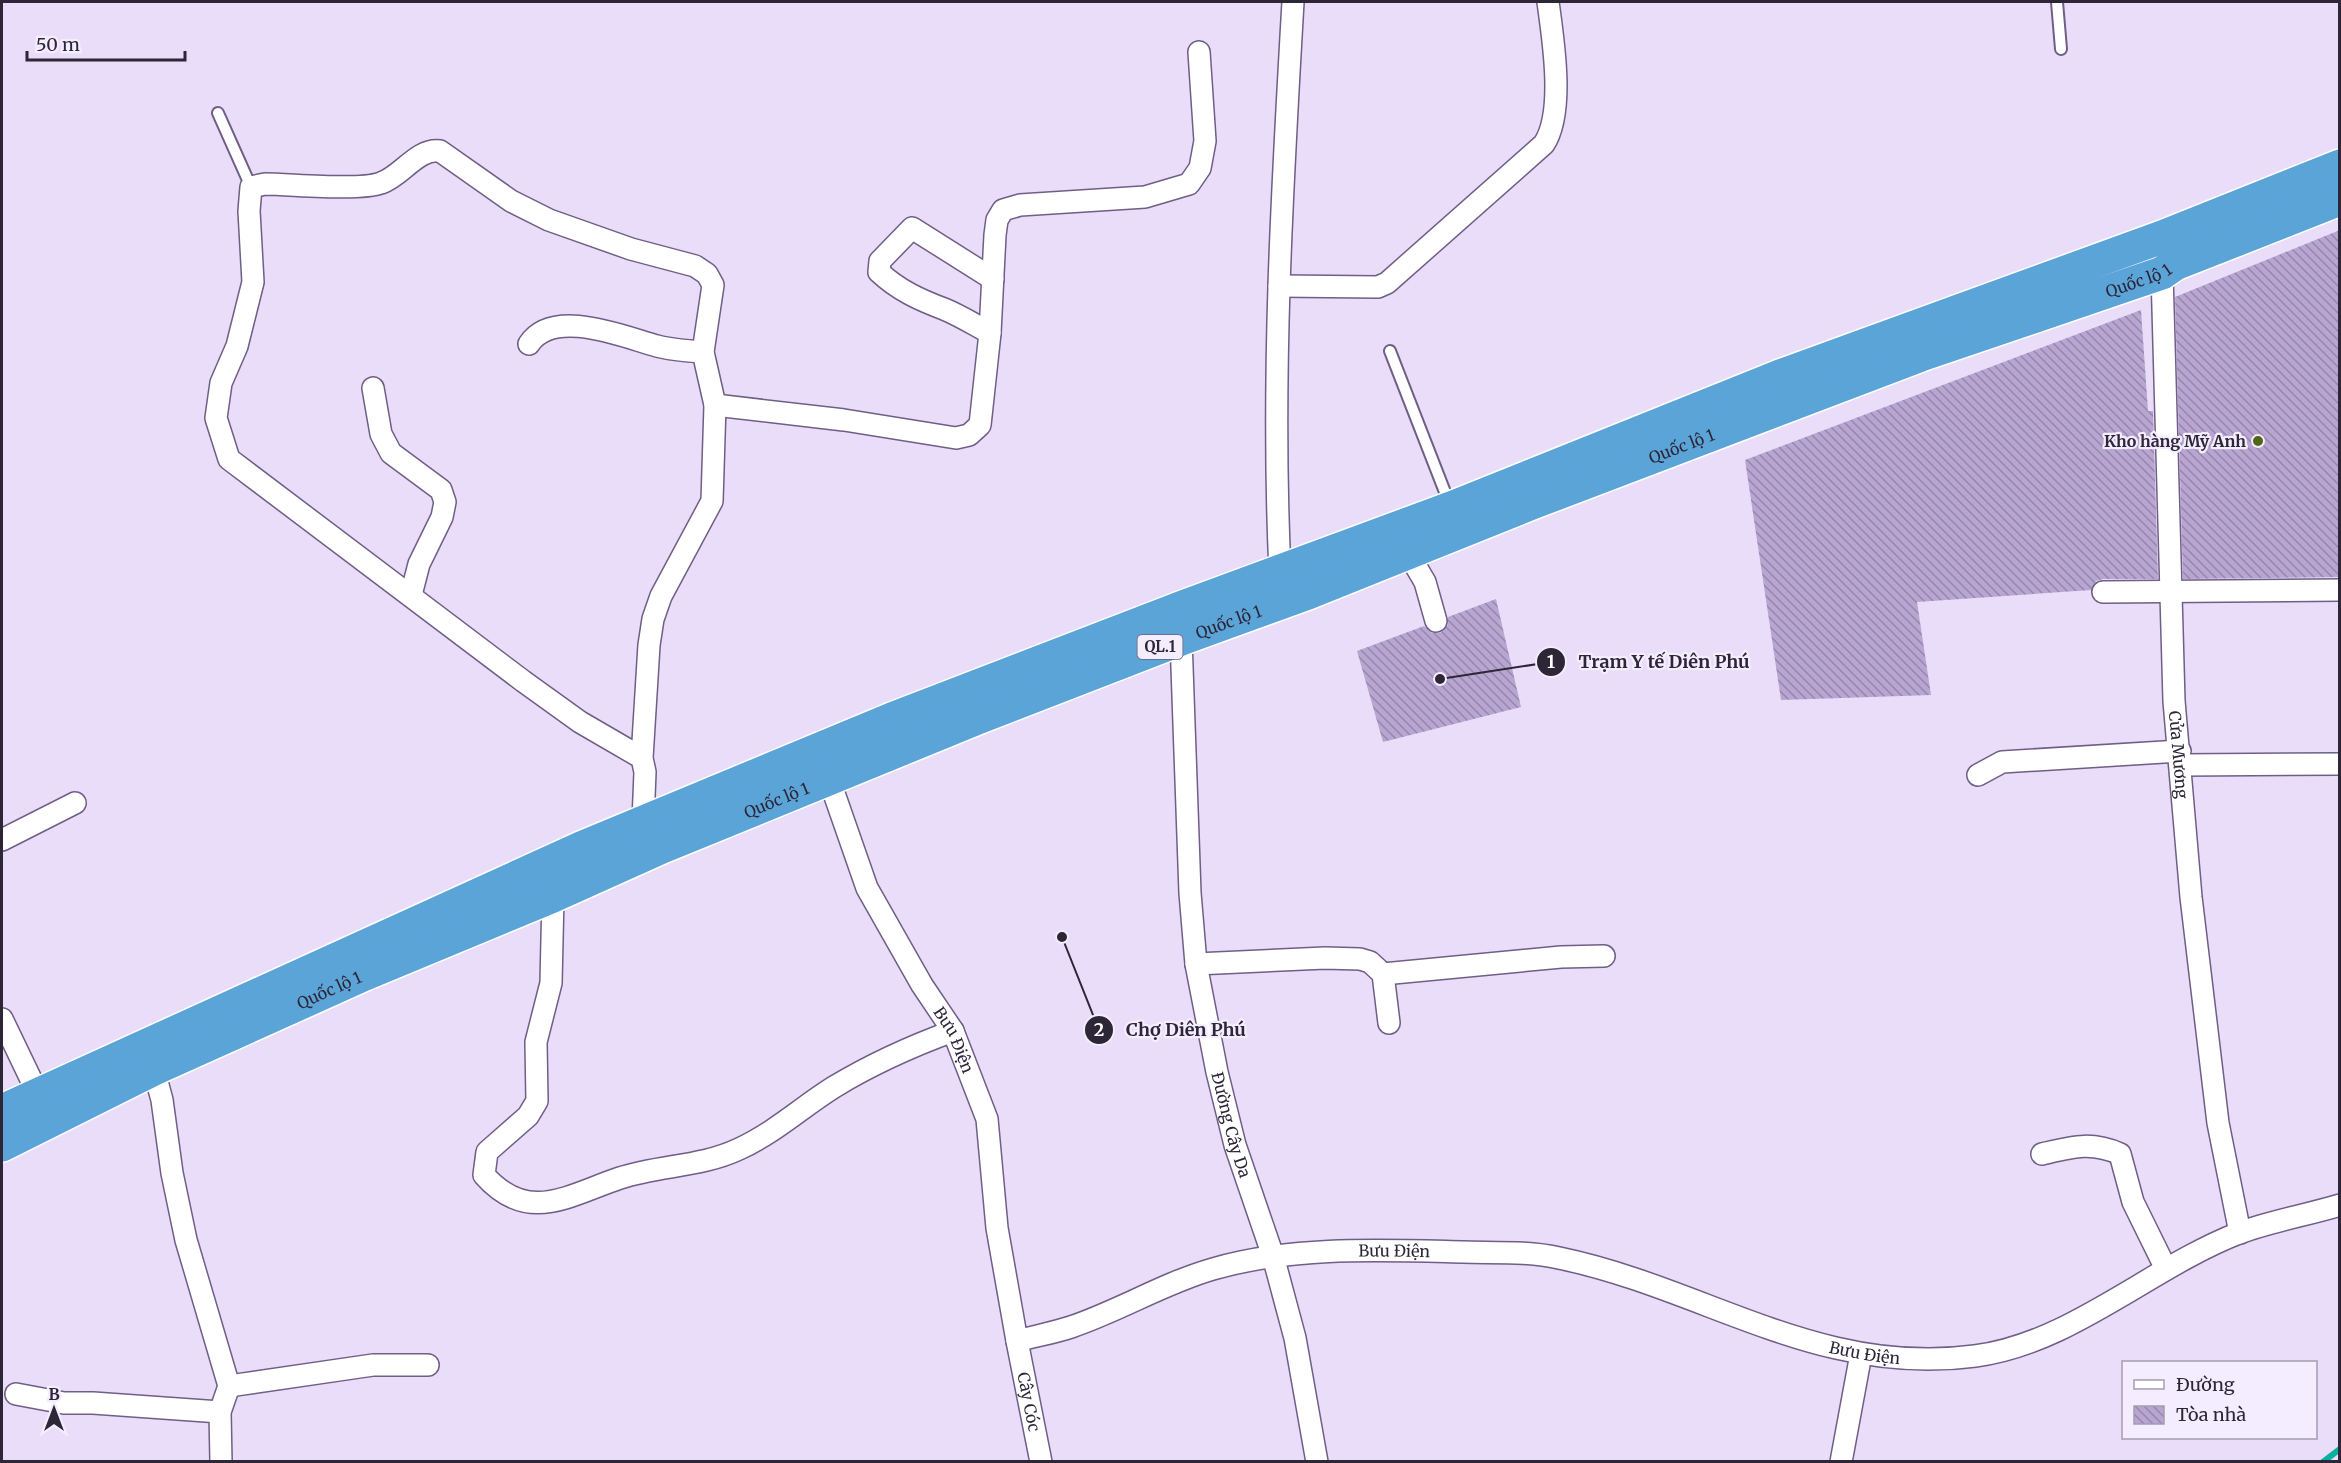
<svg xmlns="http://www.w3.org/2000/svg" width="2341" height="1463" font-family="Merriweather,serif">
<defs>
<pattern id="building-back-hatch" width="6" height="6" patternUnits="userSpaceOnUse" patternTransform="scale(1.5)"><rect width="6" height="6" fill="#b8a5d1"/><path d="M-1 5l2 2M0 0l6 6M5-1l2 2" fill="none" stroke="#9686aa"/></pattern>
</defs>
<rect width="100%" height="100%" fill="#e9ddf9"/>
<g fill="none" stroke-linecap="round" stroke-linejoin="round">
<polyline stroke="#08b0a1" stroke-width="6" points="2323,1462 2340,1449"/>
</g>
<g fill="url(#building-back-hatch)">
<polygon points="2340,230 2340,577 2183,579 2175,297"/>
<polygon points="2141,310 2148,411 2153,411 2158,579 2103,579 2096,581 2091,590 1917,602 1931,695 1781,700 1745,460"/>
<polygon points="1496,599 1521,707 1383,742 1357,651 1424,626 1432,633 1440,633 1448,625 1448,617"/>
</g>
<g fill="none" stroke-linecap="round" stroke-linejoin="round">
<defs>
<g id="service">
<polyline points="2057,2 2061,49"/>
<polyline points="218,113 251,187"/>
<polyline points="1390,351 1450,505"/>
</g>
<g id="minor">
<path id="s1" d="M2162,273L2174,701L2191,897L2218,1123L2240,1233"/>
<path d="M1279,286L1378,287L1387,283L1544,144C1565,112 1553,39 1548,2"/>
<path d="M990,333C975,325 959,315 944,309C920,300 898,290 879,272L880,261L912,228L993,279"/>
<path d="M529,344C553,307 624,337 657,346C672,350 687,351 703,352"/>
<polyline points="373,388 381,434 391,453 441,490 445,502 442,517 419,564 411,595"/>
<polyline points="715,405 844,420 956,438 969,435 980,425 990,333 995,235 997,220 1003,210 1020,205 1145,197 1189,184 1200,168 1205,141 1199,52"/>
<polyline points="1408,553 1425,582 1436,621"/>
<path d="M1280,572C1271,381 1282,191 1293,2"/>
<polyline points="2103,592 2340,590"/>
<path id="s2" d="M1181,639L1190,893L1196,964L1217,1072L1235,1145L1273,1256L1295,1338L1317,1462"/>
<path d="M642,758L649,645L653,619L661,596L712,501L715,405L703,352L713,285L707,274L695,266L631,249L549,220L511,201L440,151C417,148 402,176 381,183C359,191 291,184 265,184L251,187L249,211L253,282L237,346L221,383L216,418L229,459L523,681L580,722L642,758L645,772L643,821"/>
<polyline points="2182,765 2340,764"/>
<polyline points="1978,775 2002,762 2180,751"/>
<path id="s3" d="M829,779L867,888L922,985L953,1031L987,1119L997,1228L1017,1341C1035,1336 1053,1333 1071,1327C1119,1311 1164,1283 1213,1269C1292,1246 1380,1250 1462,1252C1494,1253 1528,1251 1559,1258C1704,1288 1819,1377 1975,1356C2070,1344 2151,1267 2239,1233C2271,1221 2307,1215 2340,1205"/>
<polyline points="2,840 75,803"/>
<path d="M553,896L551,983L536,1042L537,1101L528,1116L487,1152L484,1175C528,1225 569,1195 620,1178C660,1165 701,1167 739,1149C774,1133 802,1107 834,1087C872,1064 912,1046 953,1031"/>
<polyline points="1196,964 1325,958 1360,959 1370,962 1383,974 1389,1023"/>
<polyline points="1383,974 1561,957 1604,956"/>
<polyline points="2,1019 38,1094"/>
<polyline points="151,1059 162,1100 172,1173 186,1240 229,1386 220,1412 221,1462"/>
<path d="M2042,1154C2072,1147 2091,1141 2120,1154L2133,1202L2166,1269"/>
<path id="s4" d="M1017,1341L1041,1462"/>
<polyline points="229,1386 373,1365 428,1365"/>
<polyline points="16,1394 64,1403 93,1403 220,1412"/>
<polyline points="1841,1462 1861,1354"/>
</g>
<g id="trunk">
<polyline points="2,1111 581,848 892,719 1183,607 1451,508 1780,376 2162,237 2340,166"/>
<path id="s5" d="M2,1145L154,1069L365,974L553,896L662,847L980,717L1181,639L1308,593L1532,503L1921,355L2162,273L2175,264L2340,199"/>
</g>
</defs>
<use href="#service" stroke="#6f5e86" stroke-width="14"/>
<use href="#minor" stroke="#6f5e86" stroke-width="24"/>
<use href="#trunk" stroke="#fff" stroke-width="36"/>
<use href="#service" stroke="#fff" stroke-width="10"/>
<use href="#minor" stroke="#fff" stroke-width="21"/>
<use href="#trunk" stroke="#5ba4d8" stroke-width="33"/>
</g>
<circle fill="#506614" stroke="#f4edff" stroke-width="2" cx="2258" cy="441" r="6"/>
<g text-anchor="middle" stroke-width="4.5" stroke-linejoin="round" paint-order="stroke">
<rect fill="#f4edff" stroke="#696273" stroke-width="1.5" x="1137.5" y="635" width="45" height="24" rx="4.5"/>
<g font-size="15" font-weight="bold" fill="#2d2637">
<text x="1160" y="652">QL.1</text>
</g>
<g font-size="16" fill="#2d2637" stroke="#f4edff">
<text dy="6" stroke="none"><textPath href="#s5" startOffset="2306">Quốc lộ 1</textPath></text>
<text dy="6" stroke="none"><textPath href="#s5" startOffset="1820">Quốc lộ 1</textPath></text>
<text dy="6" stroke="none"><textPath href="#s5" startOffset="1334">Quốc lộ 1</textPath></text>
<text dy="6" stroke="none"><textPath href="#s1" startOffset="482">Cửa Mương</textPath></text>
<text dy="6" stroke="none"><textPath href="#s5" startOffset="848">Quốc lộ 1</textPath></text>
<text dy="6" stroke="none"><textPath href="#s5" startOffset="362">Quốc lộ 1</textPath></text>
<text dy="6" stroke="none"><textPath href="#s3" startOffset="291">Bưu Điện</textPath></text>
<text dy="6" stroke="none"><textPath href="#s2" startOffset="490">Đường Cây Da</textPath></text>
<text dy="6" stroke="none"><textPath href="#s3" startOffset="993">Bưu Điện</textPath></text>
<text dy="6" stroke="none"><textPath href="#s3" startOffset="1479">Bưu Điện</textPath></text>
<text dy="6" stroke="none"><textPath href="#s4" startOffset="62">Cây Cóc</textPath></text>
</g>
<g font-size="16" font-weight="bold" fill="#2d2637" stroke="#f4edff" text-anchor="end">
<text x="2246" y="447">Kho hàng Mỹ Anh</text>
</g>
</g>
<path fill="none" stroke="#2d2637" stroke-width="2" d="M1440 679L1551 662M1062 937L1099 1030"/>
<g fill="#2d2637" stroke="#f4edff" stroke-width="2">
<circle cx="1440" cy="679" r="6"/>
<circle cx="1062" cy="937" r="6"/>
<circle cx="1551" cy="662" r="15"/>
<circle cx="1099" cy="1030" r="15"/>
</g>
<g font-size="18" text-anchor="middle" font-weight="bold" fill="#fff">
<text x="1551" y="668">1</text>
<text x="1099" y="1036">2</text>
</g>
<g font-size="18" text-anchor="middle" font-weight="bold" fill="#2d2637" stroke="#f4edff" stroke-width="4.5" stroke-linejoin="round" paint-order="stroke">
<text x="1664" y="668">Trạm Y tế Diên Phú</text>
<text x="1186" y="1036">Chợ Diên Phú</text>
</g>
<rect width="2341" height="1463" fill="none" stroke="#2d2637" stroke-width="6"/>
<rect x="2122" y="1361" width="195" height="78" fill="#f4edff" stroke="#a49daf" stroke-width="1.5"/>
<rect x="2134" y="1380" width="30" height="9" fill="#ffffff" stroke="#a49daf" stroke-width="1.5"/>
<text x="2176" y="1391" font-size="18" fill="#2d2637">Đường</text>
<rect x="2134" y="1406" width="30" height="18" fill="url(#building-back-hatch)" stroke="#a49daf" stroke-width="1.5"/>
<text x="2176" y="1421" font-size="18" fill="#2d2637">Tòa nhà</text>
<g transform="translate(54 1409)" stroke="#f4edff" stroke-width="4.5" paint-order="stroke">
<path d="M0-4.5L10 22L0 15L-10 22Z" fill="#2d2637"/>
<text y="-9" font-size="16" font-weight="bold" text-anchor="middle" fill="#2d2637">B</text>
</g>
<path d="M27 51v9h158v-9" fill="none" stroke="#2d2637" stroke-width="3"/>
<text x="36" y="51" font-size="18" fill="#2d2637" stroke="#f4edff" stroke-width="4.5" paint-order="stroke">50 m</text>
</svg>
